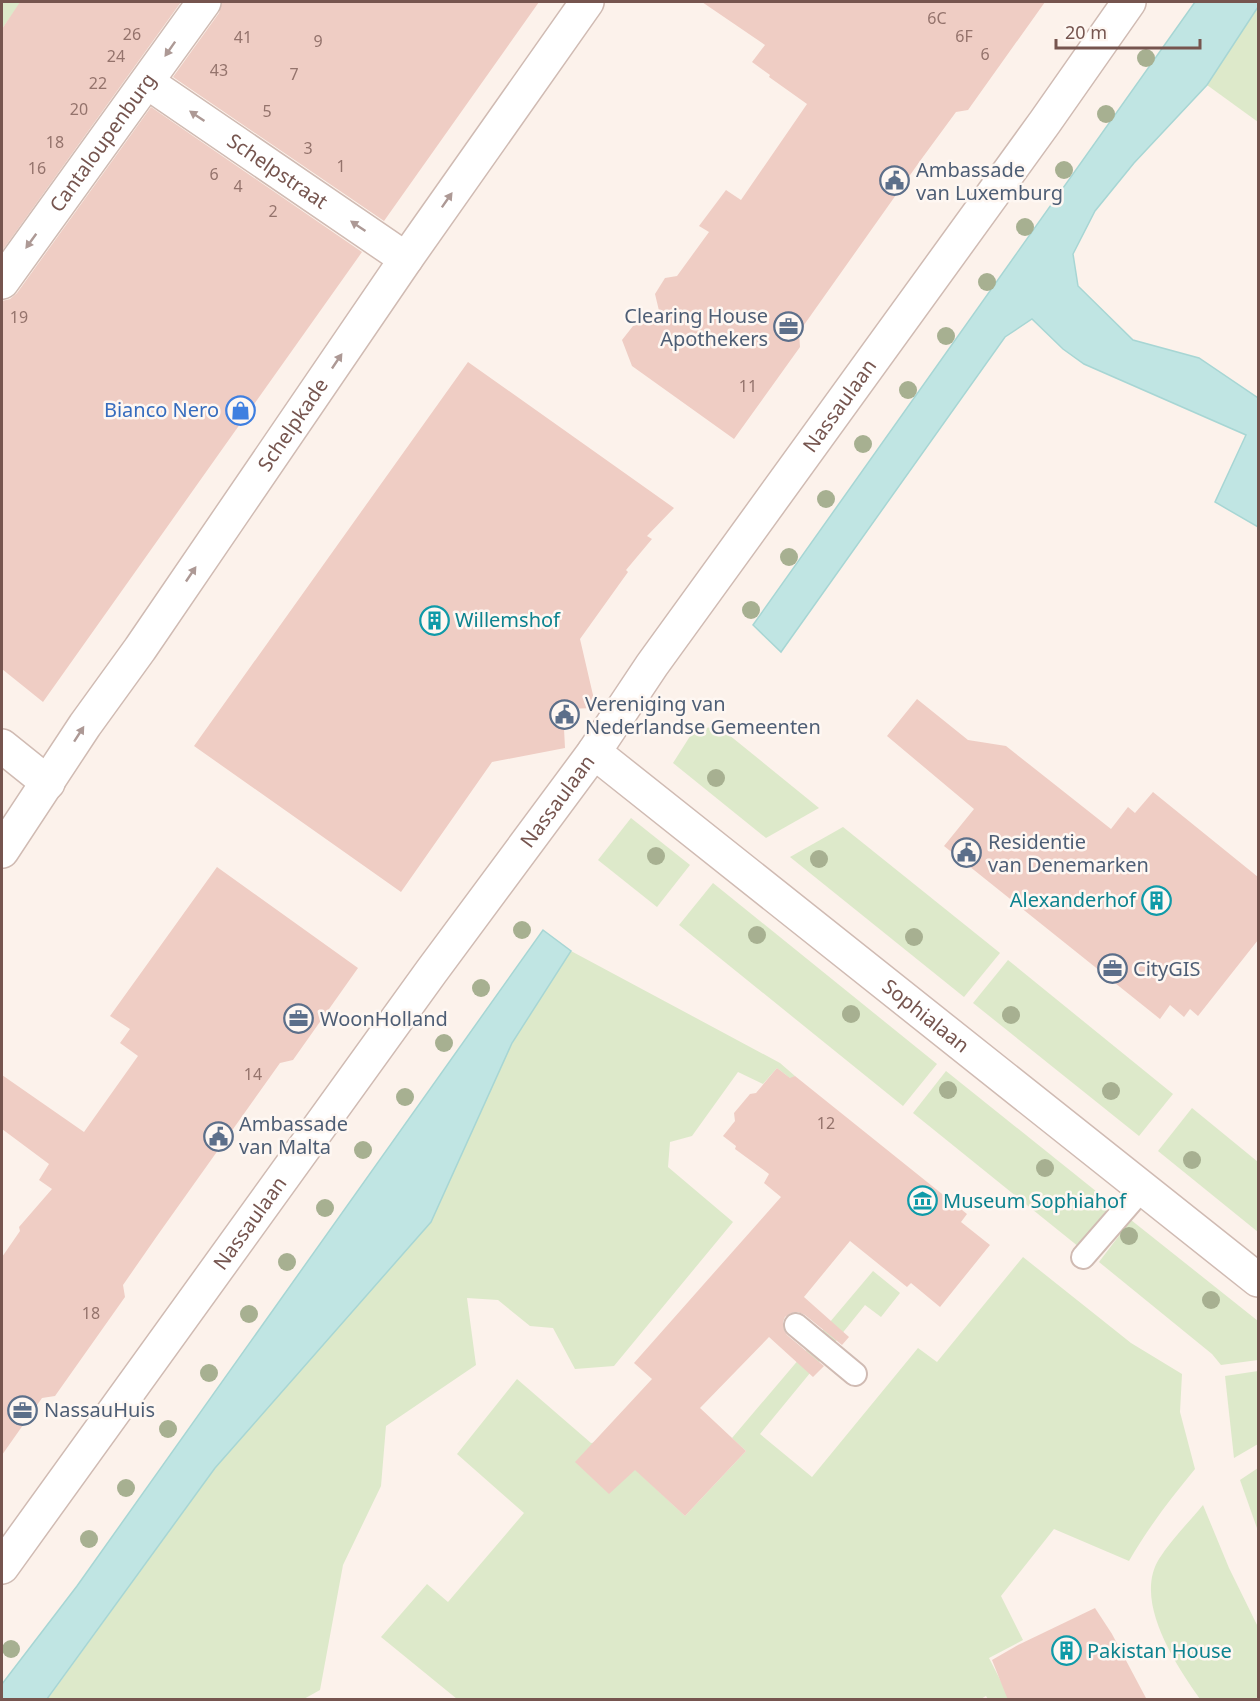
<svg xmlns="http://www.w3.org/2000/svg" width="1260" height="1701" font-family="'Noto Sans',sans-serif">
<rect width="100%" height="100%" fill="#fcf2eb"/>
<g fill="#dde9ca">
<polygon points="2,2 21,2 2,29"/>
<polygon points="1258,7 1258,122 1207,85"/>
<polygon points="718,726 819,808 766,838 673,763 694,730"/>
<polygon points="631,818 690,865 657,907 598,860"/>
<polygon points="843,827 1000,953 964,997 790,857"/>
<polygon points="713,883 937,1064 903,1106 679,925"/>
<polygon points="571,951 780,1063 795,1076 791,1079 777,1068 763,1084 738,1072 692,1136 670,1142 668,1167 733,1222 614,1366 575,1369 553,1328 530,1326 498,1300 467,1298 476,1365 386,1426 381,1486 343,1565 320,1690 302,1700 47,1700 215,1468 512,1043"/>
<polygon points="1008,960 1173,1094 1139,1136 973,1003"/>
<polygon points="946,1071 1112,1204 1079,1247 913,1113"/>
<polygon points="1192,1108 1258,1162 1258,1232 1158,1151"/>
<polygon points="1131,1220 1258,1321 1258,1360 1221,1365 1212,1354 1099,1262"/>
<path d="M1023,1257L1131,1343L1182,1374L1180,1412L1195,1469C1171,1498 1148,1528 1129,1561L1054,1529L1001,1596L1023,1640L989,1658L1010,1699H988L986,1696L979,1700L457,1699L381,1637L427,1584L448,1602L524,1513L457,1454L517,1379L591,1443L605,1441L685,1516L746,1451L732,1438L811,1345L824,1356L760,1434L812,1477L918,1348L937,1362Z"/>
<polygon points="873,1271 900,1293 881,1317 865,1305 832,1346 819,1335"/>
<polygon points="1258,1371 1258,1444 1234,1458 1225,1376"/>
<polygon points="1258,1468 1258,1531 1240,1480"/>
<path d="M1203,1505L1229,1568L1258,1627V1699H1200C1176,1665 1133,1601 1159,1559C1171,1540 1189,1522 1203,1505Z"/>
</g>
<g fill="#c0e5e3" stroke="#a7d6d4" stroke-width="1.5">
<polygon points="1195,2 1258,2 1258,7 1207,85 1134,163 1095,211 1073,254 1078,286 1133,340 1199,358 1258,398 1258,527 1215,502 1246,435 1084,364 1063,349 1032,319 1005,337 781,652 753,625"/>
<polygon points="543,930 571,951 512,1043 431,1222 215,1468 47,1699 2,1699 2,1684 77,1586"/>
</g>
<g fill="#efcdc4">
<polygon points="20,2 181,2 2,251 2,29"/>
<polygon points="222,2 539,2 384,221 173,77 219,13"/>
<polygon points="702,2 1045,2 968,110 956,112 920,161 799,332 800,347 734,439 632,366 622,340 633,326 661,319 655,294 665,278 677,276 709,232 699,226 726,190 741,200 807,104 769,77 770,75 752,62 765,45"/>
<polygon points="151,107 362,252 43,702 2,669 2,301 10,299 17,293"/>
<polygon points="468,362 674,508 647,536 652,539 626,570 628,572 580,639 596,708 563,709 565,748 492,762 401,892 194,746"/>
<polygon points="917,699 968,740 1006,746 1111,829 1128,807 1135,813 1153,792 1258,877 1258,940 1198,1016 1190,1009 1184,1017 1170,1005 1160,1019 944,846 974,809 887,736"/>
<polygon points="217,867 358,968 293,1060 280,1063 157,1236 123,1285 125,1297 55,1396 42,1398 2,1455 2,1257 20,1231 19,1227 52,1189 39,1180 49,1164 2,1129 2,1075 84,1132 138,1056 120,1043 130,1029 110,1016"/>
<polygon points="777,1068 790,1078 795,1076 967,1214 961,1222 990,1245 940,1307 911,1283 907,1287 850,1241 804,1297 849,1337 842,1345 805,1315 798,1312 791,1313 785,1317 783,1322 784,1330 787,1335 824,1366 813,1377 769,1337 700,1408 746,1451 685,1516 635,1470 609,1494 575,1462 652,1379 634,1363 781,1197 764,1183 769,1174 735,1149 736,1146 723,1136 735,1121 734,1113 750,1094 756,1093"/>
<polygon points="1095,1608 1112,1634 1147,1700 1008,1700 992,1660 1018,1645"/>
</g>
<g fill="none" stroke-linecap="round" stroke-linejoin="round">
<defs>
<g id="service">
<polyline points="1083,1257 1143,1188"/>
<polyline points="796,1325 855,1374"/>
</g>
<g id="minor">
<path id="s1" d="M147,82L406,259"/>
<path id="s2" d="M2,282L204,2"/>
<polyline points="2,746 48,783"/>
<path id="s3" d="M594,752L1258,1280"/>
<path id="s4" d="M2,851L85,725L140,649L406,259L587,2"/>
<path id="s5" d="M2,1567L431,972L594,752L652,665L1045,122L1129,2"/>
</g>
</defs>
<use href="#service" stroke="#d0bbb3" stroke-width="26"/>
<use href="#minor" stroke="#d0bbb3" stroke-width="36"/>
<use href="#service" stroke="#fff" stroke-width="22"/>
<use href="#minor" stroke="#fff" stroke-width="33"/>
</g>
<g fill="#a7b091">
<circle cx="1146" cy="58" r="9"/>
<circle cx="1106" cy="114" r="9"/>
<circle cx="1064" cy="170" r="9"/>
<circle cx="1025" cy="227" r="9"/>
<circle cx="987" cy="282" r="9"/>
<circle cx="946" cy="336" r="9"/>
<circle cx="908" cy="390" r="9"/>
<circle cx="863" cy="444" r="9"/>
<circle cx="826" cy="499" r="9"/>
<circle cx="789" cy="557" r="9"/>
<circle cx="751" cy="610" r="9"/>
<circle cx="716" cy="778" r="9"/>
<circle cx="656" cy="856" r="9"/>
<circle cx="819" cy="859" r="9"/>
<circle cx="522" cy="930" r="9"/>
<circle cx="757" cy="935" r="9"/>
<circle cx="914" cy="937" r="9"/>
<circle cx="481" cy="988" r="9"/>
<circle cx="851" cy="1014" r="9"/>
<circle cx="1011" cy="1015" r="9"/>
<circle cx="444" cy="1043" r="9"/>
<circle cx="948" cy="1090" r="9"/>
<circle cx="1111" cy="1091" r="9"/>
<circle cx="405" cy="1097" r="9"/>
<circle cx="363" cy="1150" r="9"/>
<circle cx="1192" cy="1160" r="9"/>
<circle cx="1045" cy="1168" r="9"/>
<circle cx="325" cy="1208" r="9"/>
<circle cx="1129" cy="1236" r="9"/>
<circle cx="287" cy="1262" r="9"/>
<circle cx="1211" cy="1300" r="9"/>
<circle cx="249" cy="1314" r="9"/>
<circle cx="209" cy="1373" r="9"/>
<circle cx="168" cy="1429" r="9"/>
<circle cx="126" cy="1488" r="9"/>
<circle cx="89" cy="1539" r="9"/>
<circle cx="11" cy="1649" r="9"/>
</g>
<defs><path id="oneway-solid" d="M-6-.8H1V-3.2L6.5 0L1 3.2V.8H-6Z" transform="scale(1.5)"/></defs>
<g fill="#ad9995">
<use href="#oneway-solid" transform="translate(170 49) rotate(125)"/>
<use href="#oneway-solid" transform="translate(197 116) rotate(-146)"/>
<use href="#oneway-solid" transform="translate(447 200) rotate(-55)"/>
<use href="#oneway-solid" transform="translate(358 226) rotate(-146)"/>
<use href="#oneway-solid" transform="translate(31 241) rotate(126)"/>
<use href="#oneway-solid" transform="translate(337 361) rotate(-56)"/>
<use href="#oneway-solid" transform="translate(191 574) rotate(-56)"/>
<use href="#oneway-solid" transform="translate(79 734) rotate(-57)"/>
</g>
<defs>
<symbol id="civic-ring" viewBox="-11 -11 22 22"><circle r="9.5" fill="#fef7f2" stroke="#5c6f8a" stroke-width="1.5"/><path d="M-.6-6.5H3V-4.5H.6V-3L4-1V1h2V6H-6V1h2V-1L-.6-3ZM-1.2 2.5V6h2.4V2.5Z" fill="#5c6f8a"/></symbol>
<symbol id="office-ring" viewBox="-11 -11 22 22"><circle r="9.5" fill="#fef7f2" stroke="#5c6f8a" stroke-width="1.5"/><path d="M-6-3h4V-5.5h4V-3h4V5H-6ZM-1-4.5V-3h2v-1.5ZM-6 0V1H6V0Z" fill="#5c6f8a"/></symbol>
<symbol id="shop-ring" viewBox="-11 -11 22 22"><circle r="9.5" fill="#fef7f2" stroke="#3f7fe0" stroke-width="1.5"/><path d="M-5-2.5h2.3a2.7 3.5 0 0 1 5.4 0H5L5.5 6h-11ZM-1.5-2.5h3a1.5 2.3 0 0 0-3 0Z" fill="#3f7fe0"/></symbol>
<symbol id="building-ring" viewBox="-11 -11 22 22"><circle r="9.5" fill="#fef7f2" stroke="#0f9aa8" stroke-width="1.5"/><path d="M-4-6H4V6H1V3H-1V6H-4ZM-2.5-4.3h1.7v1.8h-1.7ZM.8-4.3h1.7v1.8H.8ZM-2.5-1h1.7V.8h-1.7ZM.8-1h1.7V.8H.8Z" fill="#0f9aa8"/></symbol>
<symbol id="museum-ring" viewBox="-11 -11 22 22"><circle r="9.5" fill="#fef7f2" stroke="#0f9aa8" stroke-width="1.5"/><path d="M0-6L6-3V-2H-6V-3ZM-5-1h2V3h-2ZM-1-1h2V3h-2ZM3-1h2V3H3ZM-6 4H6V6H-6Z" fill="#0f9aa8"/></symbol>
</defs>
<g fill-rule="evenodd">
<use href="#civic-ring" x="878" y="164" width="33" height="33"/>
<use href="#office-ring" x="772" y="310" width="33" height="33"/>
<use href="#shop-ring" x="224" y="394" width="33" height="33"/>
<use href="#building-ring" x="418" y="604" width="33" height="33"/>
<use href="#civic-ring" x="548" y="698" width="33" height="33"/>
<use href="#civic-ring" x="950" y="836" width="33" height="33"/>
<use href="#building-ring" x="1140" y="884" width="33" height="33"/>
<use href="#office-ring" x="1096" y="952" width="33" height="33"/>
<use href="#office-ring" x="282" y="1002" width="33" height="33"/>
<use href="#civic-ring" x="202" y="1120" width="33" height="33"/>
<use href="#museum-ring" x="906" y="1184" width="33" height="33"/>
<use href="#office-ring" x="6" y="1394" width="33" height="33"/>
<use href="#building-ring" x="1050" y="1634" width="33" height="33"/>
</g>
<g text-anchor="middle" stroke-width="5" stroke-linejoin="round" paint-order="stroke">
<g font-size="16" fill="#94736c">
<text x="937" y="24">6C</text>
<text x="132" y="40">26</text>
<text x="964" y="42">6F</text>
<text x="243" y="43">41</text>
<text x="318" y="47">9</text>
<text x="985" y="60">6</text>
<text x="116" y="62">24</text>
<text x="219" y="76">43</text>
<text x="294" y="80">7</text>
<text x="98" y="89">22</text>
<text x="79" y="115">20</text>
<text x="267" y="117">5</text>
<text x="55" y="148">18</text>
<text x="308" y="154">3</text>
<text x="341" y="172">1</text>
<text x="37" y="174">16</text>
<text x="214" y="180">6</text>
<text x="238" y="192">4</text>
<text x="273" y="217">2</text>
<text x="19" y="323">19</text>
<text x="748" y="392">11</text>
<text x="253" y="1080">14</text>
<text x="826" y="1129">12</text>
<text x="91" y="1319">18</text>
</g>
<g font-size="20" fill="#76554f" stroke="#fef7f2">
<text dy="7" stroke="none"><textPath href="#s2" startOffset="172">Cantaloupenburg</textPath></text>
<text dy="7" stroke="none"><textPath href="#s1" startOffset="158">Schelpstraat</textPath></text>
<text dy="7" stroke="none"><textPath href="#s5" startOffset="1432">Nassaulaan</textPath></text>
<text dy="7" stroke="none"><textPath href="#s4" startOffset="516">Schelpkade</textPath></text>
<text dy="7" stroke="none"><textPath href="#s5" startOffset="946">Nassaulaan</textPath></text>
<text dy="7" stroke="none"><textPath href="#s3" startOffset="424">Sophialaan</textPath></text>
<text dy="7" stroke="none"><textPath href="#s5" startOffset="424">Nassaulaan</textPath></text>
</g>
<g font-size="20" fill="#4e5e75" stroke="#fef7f2" text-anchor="start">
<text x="916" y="177">Ambassade<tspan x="916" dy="23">van Luxemburg</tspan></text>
<text x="768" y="323" text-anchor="end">Clearing House<tspan x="768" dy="23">Apothekers</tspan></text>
<text x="585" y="711">Vereniging van<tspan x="585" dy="23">Nederlandse Gemeenten</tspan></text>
<text x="988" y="849">Residentie<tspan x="988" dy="23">van Denemarken</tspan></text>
<text x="1133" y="976">CityGIS</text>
<text x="320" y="1026">WoonHolland</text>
<text x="239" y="1131">Ambassade<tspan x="239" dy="23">van Malta</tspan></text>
<text x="44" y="1417">NassauHuis</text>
</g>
<g font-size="20" fill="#366cbe" stroke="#fef7f2" text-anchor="end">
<text x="219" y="417">Bianco Nero</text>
</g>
<g font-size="20" fill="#0d838f" stroke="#fef7f2" text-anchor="start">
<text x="455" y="627">Willemshof</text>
<text x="1136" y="907" text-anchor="end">Alexanderhof</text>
<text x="943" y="1208">Museum Sophiahof</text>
<text x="1087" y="1658">Pakistan House</text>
</g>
</g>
<rect width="1260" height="1701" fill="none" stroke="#76554f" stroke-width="6"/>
<path d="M1056 39v9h144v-9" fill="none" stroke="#76554f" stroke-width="3"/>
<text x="1065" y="39" font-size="18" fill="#76554f" stroke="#fef7f2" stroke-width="4.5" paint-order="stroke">20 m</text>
</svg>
